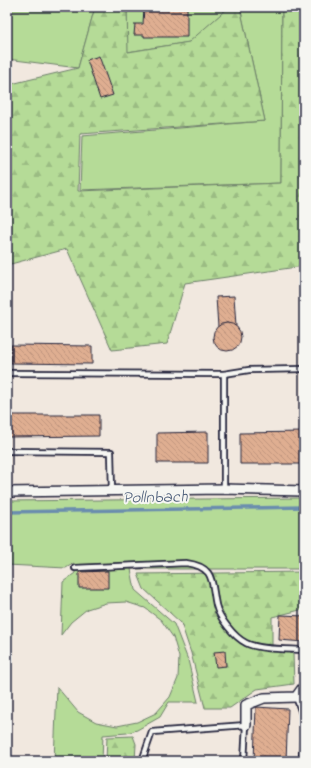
<svg xmlns="http://www.w3.org/2000/svg" width="311" height="768" font-family="'Indie Flower',sans-serif">
<defs>
<pattern id="forest-firs" width="22" height="20" patternUnits="userSpaceOnUse"><rect width="22" height="20" fill="#b5db97"/><path d="M5 1l3.5 6h-7zM16 11l3.5 6h-7z" fill="#9bbc83"/></pattern>
<pattern id="building-back-hatch" width="6" height="6" patternUnits="userSpaceOnUse"><rect width="6" height="6" fill="#dfae91"/><path d="M-1 5l2 2M0 0l6 6M5-1l2 2" fill="none" stroke="#bf957e"/></pattern>
</defs>
<rect width="100%" height="100%" fill="#f1e8df"/>
<filter id="ink" filterUnits="userSpaceOnUse"><feTurbulence type="fractalNoise" baseFrequency=".025" numOctaves="2"/><feDisplacementMap in="SourceGraphic" scale="8" xChannelSelector="R" yChannelSelector="G"/><feConvolveMatrix kernelMatrix="1 2 1 2 8 2 1 2 1" color-interpolation-filters="sRGB"/></filter>
<g filter="url(#ink)">
<g fill="#b5db97" stroke="#6c7e69">
<polygon points="7,7 95,7 78,68 7,59"/>
<polygon points="127,7 229,7 190,42 127,52"/>
<polygon points="240,7 282,7 281,183 80,190 82,136 265,121"/>
<polygon points="301,498 304,507 304,569 131,569 135,590 174,624 188,660 198,702 169,702 160,717 137,730 127,733 103,735 102,761 54,761 57,687 78,712 96,722 117,726 137,722 156,713 170,697 178,678 179,657 173,637 161,620 145,608 126,602 106,603 87,609 71,622 61,635 63,582 75,573 74,563 66,568 7,565 7,501"/>
</g>
<g fill="url(#forest-firs)" stroke="#6c7e69">
<polygon points="95,7 127,7 128,52 189,42 229,7 240,7 265,121 80,134 78,191 281,183 282,7 304,7 304,266 185,283 167,344 112,350 67,249 7,265 7,85 78,68"/>
<polygon points="304,572 304,609 272,617 272,646 293,654 294,684 257,689 230,708 205,708 191,653 181,623 144,589 138,574"/>
<polygon points="133,736 136,744 135,761 106,761 107,737"/>
</g>
<g fill="none" stroke-linecap="round" stroke-linejoin="round">
<polyline stroke="#6b8dae" stroke-width="3.5" points="7,512 304,507"/>
</g>
<g fill="url(#building-back-hatch)" stroke="#22223b">
<polygon points="144,7 187,8 187,37 144,37 144,35 134,35 135,24 143,24"/>
<polygon points="99,56 113,95 100,99 87,60"/>
<polygon points="234,296 236,326 227,323 223,324 218,327 216,297"/>
<circle cx="227" cy="337" r="14"/>
<polygon points="11,345 92,346 92,364 11,363"/>
<polygon points="7,415 99,415 99,436 7,437"/>
<polygon points="208,432 208,463 157,463 157,433"/>
<polygon points="304,432 304,464 240,464 240,433"/>
<polygon points="108,571 108,588 79,588 79,572"/>
<polygon points="280,615 304,616 304,642 279,640"/>
<polygon points="225,651 226,666 216,667 214,652"/>
<polygon points="256,707 288,709 286,761 254,761"/>
</g>
<g fill="none" stroke-linecap="round" stroke-linejoin="round">
<defs>
<g id="lane">
<polyline points="7,373 224,374 249,370 304,369"/>
<polyline points="7,451 111,452 112,491"/>
<polyline points="224,489 224,374"/>
<path d="M75,568L186,563C216,567 211,582 216,605C219,618 234,637 246,643C259,650 288,649 304,650"/>
<polyline points="296,697 304,719 302,761"/>
<polyline points="142,761 152,732 246,725 244,761"/>
</g>
<g id="street">
<polyline points="7,492 224,489 304,491"/>
<polyline points="246,725 246,705 264,698 296,697 304,686"/>
</g>
</defs>
<use href="#lane" stroke="#22223b" stroke-width="8"/>
<use href="#street" stroke="#22223b" stroke-width="12"/>
<polyline stroke="#22223b" stroke-width="2" stroke-dasharray="1 3" stroke-linecap="butt" points="302,176 304,146"/>
<use href="#lane" stroke="#f6f6f2" stroke-width="4.5"/>
<use href="#street" stroke="#f6f6f2" stroke-width="9"/>
</g>
</g>
<g text-anchor="middle" stroke-width="4" stroke-linejoin="round" paint-order="stroke">
<g font-size="17" font-style="italic" fill="#465875" stroke="#f6f6f2">
<text transform="translate(155 496) rotate(-1)" y="6">Pollnbach</text>
</g>
</g>
<rect width="311" height="768" fill="none" stroke="#f6f6f2" stroke-width="24"/>
<rect x="12" y="12" width="287" height="744" fill="none" stroke="#22223b" stroke-width="1.5" filter="url(#ink)"/>
</svg>
